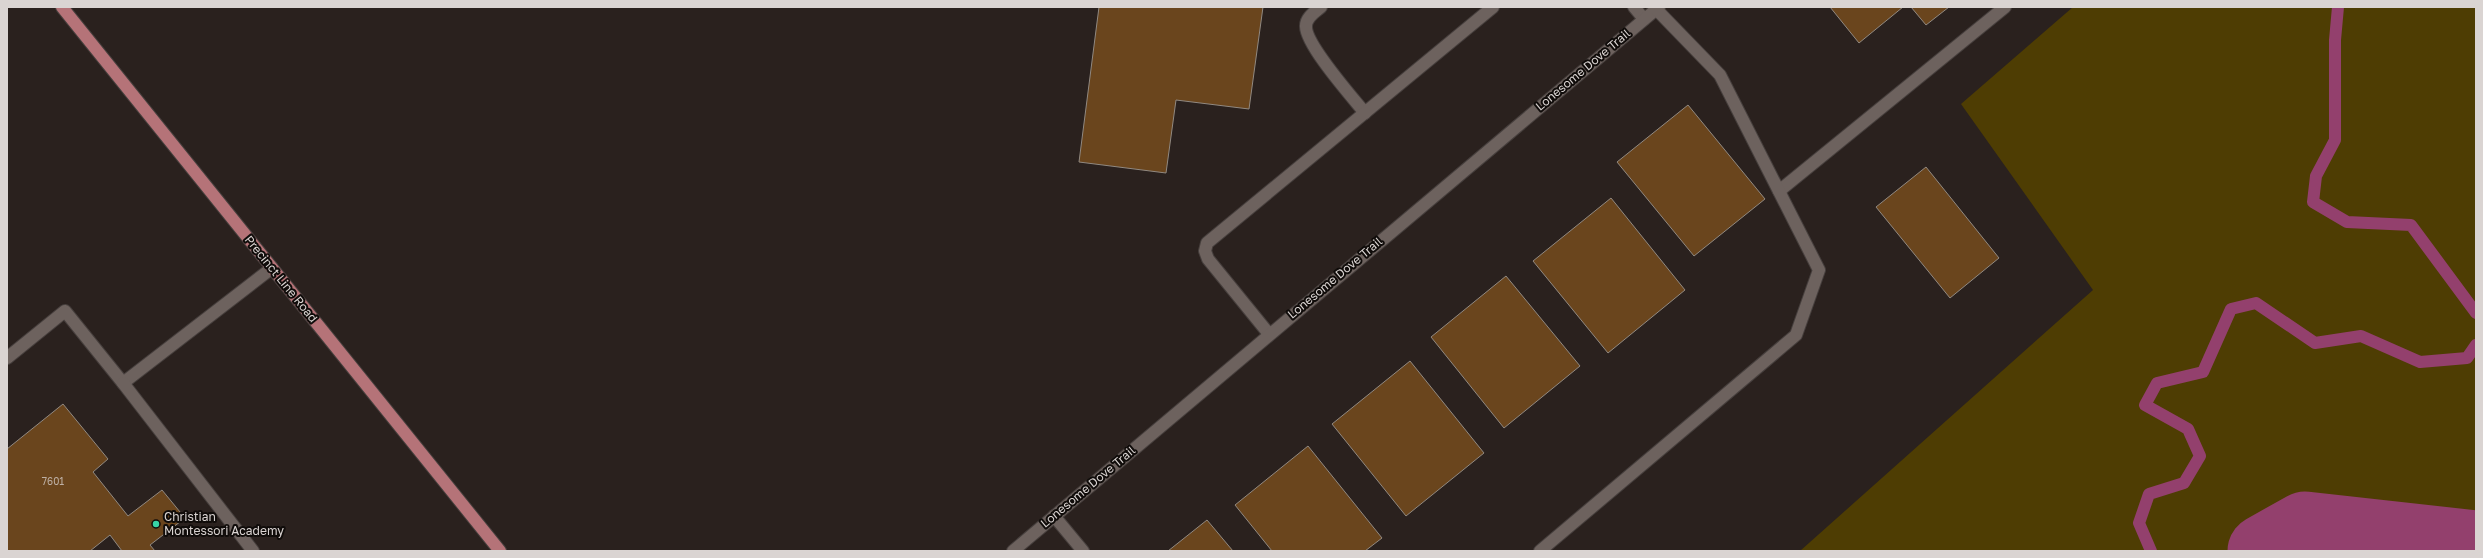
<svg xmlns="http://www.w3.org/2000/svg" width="2483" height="558" font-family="'Golos Text',sans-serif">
<rect width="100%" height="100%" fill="#2a211e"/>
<polygon fill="#4e3d03" points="2073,7 2476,7 2476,551 1800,551 2093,290 1961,104"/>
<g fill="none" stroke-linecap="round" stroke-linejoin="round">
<g stroke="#93406d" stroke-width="12">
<polyline points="2338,7 2335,40 2335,140 2316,176 2313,202 2347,222 2411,225 2476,313"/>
<polyline points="2151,551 2139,523 2149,494 2184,483 2200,456 2188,429 2145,405 2157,383 2203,372 2231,309 2256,303 2315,343 2361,336 2420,362 2467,358 2476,345"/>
</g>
<polyline stroke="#93406d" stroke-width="73" points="2264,551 2305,528 2476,547"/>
</g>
<g fill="#6a451d" stroke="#918981">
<polygon points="1099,7 1263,7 1249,109 1176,100 1166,173 1079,162"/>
<polygon points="1830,7 1903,7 1859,43"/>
<polygon points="1911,7 1949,7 1926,25"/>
<polygon points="1688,105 1765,199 1694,256 1617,162"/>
<polygon points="1926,167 1999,258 1950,298 1876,207"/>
<polygon points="1611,198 1685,290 1608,353 1533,261"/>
<polygon points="1506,276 1580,366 1504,428 1431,337"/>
<polygon points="1410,361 1484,453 1406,516 1332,424"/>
<polygon points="63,404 108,459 93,472 128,516 162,490 185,518 150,545 155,551 122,551 110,535 90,551 7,551 7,449"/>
<polygon points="1308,446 1382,538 1365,551 1272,551 1235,505"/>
<polygon points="1207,520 1233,551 1168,551"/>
</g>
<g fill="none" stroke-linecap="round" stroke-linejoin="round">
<defs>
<g id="minor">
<path d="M1321,7C1315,12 1306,17 1306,26C1305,44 1352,97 1365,113"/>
<polyline points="1634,7 1644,19"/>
<polyline points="1779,191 2005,7"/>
<polyline points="1269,334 1208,259 1205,251 1207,243 1493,7"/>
<polyline points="7,358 65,311 123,383 272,268"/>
<polyline points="123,383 253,551"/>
<polyline points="1054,516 1083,551"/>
<polyline points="1013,551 1659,7"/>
<polyline points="1540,551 1796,335 1819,270 1720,75 1656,9"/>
</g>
<polyline id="major" points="62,7 500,551"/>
</defs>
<use href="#minor" stroke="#463f3d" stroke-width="14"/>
<use href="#major" stroke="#463f3d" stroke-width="14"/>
<use href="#minor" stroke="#6d625e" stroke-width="12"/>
<use href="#major" stroke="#b57378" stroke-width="12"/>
</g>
<circle fill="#38d4a6" stroke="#100c0a" stroke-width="1.5" cx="156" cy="524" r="4"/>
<g text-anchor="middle" stroke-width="4" stroke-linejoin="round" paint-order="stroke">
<g font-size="10" fill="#beb0a5">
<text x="53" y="485">7601</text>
</g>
<g font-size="12" fill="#dad4d2" stroke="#100c0a">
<text transform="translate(1583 70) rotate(-40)" y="4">Lonesome Dove Trail</text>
<text transform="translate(1335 278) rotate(-40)" y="4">Lonesome Dove Trail</text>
<text transform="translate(281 279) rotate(51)" y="4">Precinct Line Road</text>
<text transform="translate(1088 487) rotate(-40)" y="4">Lonesome Dove Trail</text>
</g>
<g font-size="12" fill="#dad4d2" stroke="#100c0a" text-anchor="start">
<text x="164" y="521">Christian<tspan x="164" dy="14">Montessori Academy</tspan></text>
</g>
</g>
<rect width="2483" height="558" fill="none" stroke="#dad4d2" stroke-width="16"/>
</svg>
